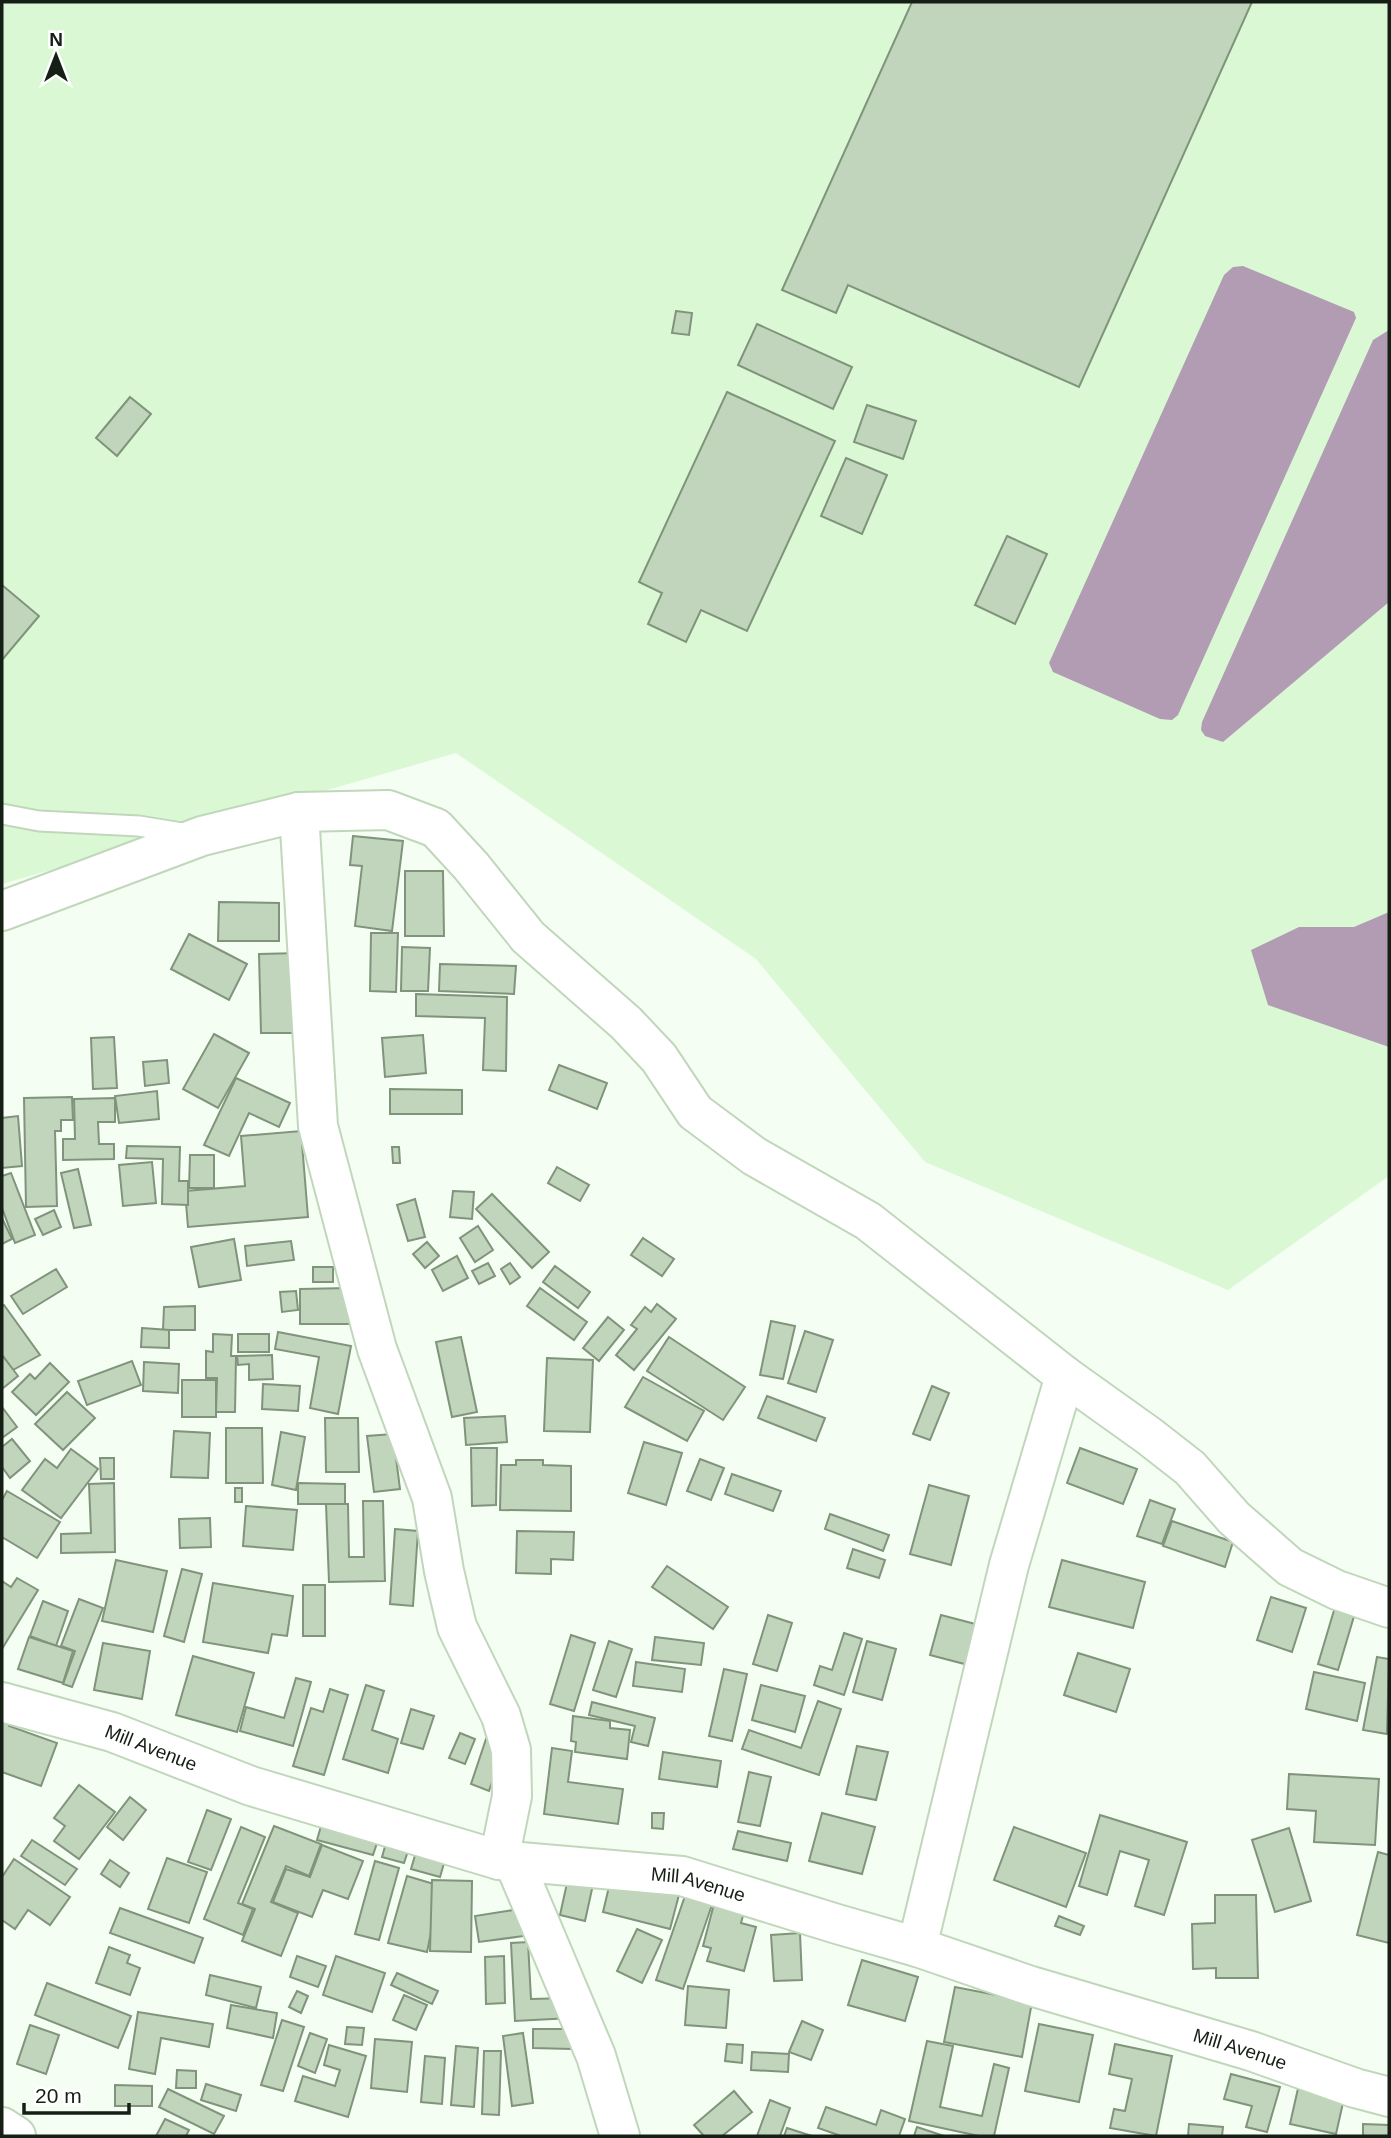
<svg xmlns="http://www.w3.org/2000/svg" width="1391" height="2138" font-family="Arial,sans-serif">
<rect width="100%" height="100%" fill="#f5fef3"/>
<polygon fill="#dbf8d5" points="2,2 1389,2 1389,1176 1228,1290 925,1162 756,959 456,753 2,884"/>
<g fill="#b19cb3">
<polygon points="1243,266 1354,312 1356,318 1178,715 1172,720 1160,719 1053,672 1049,663 1224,275 1233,267"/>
<polygon points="1389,330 1389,602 1223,742 1205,736 1201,730 1202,722 1373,340"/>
<polygon points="1389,912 1389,1047 1268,1005 1251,950 1299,927 1354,927"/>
</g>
<g fill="#c0d5bc" stroke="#7f947a" stroke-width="2">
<polygon points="912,2 1252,2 1079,387 848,285 836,313 782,290"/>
<polygon points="676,311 692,313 689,335 672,333"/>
<polygon points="757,324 852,367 833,409 738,365"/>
<polygon points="727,392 835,441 747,631 701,610 686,642 648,624 662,593 639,582"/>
<polygon points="130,397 151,414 117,456 96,438"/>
<polygon points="867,405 916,421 903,459 854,442"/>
<polygon points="846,458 887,475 862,534 821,516"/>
<polygon points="1007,536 1047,554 1015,624 975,605"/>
<polygon points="2,585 39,616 2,660"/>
<polygon points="353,836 403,841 392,931 355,926 362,866 350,865"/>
<polygon points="405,871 443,871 444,936 405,936"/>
<polygon points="219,902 279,903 279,941 218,941"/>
<polygon points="371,933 398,933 396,992 370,991"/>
<polygon points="189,934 247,964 229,1000 171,969"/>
<polygon points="402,947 430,948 428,991 401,991"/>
<polygon points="300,953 301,1033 261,1033 259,954"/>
<polygon points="440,964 516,966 514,994 439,991"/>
<polygon points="416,994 507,997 506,1071 483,1070 485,1018 416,1016"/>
<polygon points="214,1034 249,1053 218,1108 183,1089"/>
<polygon points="423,1035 426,1073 385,1077 382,1038"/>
<polygon points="114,1037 117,1088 93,1089 91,1038"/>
<polygon points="167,1060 169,1083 145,1086 143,1062"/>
<polygon points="559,1065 607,1083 597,1109 549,1090"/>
<polygon points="236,1078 290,1103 279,1127 249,1113 229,1156 204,1145"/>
<polygon points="390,1089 462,1090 462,1114 390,1114"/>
<polygon points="157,1091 159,1119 119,1123 115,1096"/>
<polygon points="72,1097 73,1120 61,1120 61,1131 55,1131 57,1206 26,1207 24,1098"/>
<polygon points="115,1098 115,1122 98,1122 99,1144 114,1144 114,1159 63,1160 63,1139 75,1139 74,1099"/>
<polygon points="18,1116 22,1166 2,1168 2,1118"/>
<polygon points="301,1131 308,1217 188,1227 185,1191 245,1186 241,1136"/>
<polygon points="127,1146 180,1147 179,1181 188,1181 188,1205 162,1204 163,1159 126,1158"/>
<polygon points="392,1147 399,1147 400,1163 393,1163"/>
<polygon points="190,1155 214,1155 214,1188 189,1188"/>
<polygon points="152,1162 156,1203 123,1206 119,1165"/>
<polygon points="557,1167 589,1185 580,1201 548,1183"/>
<polygon points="78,1169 91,1225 74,1228 61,1173"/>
<polygon points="11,1173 35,1235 15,1243 2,1208 2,1176"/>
<polygon points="453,1191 474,1192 472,1219 450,1217"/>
<polygon points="492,1194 549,1252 532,1268 476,1209"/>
<polygon points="415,1199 425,1237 408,1241 397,1205"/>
<polygon points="54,1210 61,1227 43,1235 35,1219"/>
<polygon points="2,1218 12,1239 2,1244"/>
<polygon points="478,1226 493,1250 475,1262 460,1238"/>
<polygon points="643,1238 674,1259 662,1276 631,1255"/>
<polygon points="234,1239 241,1280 199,1287 191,1247"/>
<polygon points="291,1241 294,1260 247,1266 245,1246"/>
<polygon points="427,1242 439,1256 425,1268 413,1254"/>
<polygon points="457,1256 468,1278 443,1291 432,1270"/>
<polygon points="488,1263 495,1276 479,1284 472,1271"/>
<polygon points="510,1263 520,1277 510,1284 501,1269"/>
<polygon points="555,1266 590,1292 578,1308 543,1282"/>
<rect x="313" y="1267" width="20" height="15"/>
<polygon points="56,1269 67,1287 23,1314 11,1296"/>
<polygon points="349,1288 350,1324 300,1324 300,1289"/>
<polygon points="540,1288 587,1322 574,1340 527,1306"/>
<polygon points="296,1291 298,1310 282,1312 280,1292"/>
<polygon points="657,1304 676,1319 634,1370 616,1355 637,1329 631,1325 645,1307 651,1312"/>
<polygon points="4,1305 40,1355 13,1370 2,1355 2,1306"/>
<polygon points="195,1306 195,1330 163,1330 164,1307"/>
<polygon points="608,1317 624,1330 599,1361 583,1348"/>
<polygon points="771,1321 795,1326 783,1379 760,1375"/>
<polygon points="142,1328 169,1330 169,1348 141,1347"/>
<polygon points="805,1331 833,1340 816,1392 788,1383"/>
<polygon points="278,1332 351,1346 338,1414 310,1408 319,1357 275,1349"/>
<polygon points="213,1334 232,1335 231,1356 236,1356 235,1412 216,1412 217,1378 206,1378 206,1351 213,1352"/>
<rect x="238" y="1334" width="31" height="18"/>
<polygon points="461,1337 477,1412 452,1417 436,1342"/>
<polygon points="669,1337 745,1387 723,1420 647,1371"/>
<polygon points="2,1355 18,1376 2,1389"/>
<polygon points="272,1355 273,1379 249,1380 249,1364 238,1365 237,1356"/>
<polygon points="547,1358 593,1360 590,1432 544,1431"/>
<polygon points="132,1361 141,1385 87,1405 78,1381"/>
<polygon points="144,1362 179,1364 178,1393 143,1391"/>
<polygon points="50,1363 69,1382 36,1415 12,1392 30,1374 35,1379"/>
<polygon points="643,1377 704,1411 687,1441 625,1407"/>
<rect x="182" y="1380" width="34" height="37"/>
<polygon points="263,1384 300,1386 298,1411 262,1409"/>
<polygon points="932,1386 949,1393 930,1440 913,1434"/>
<polygon points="67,1392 95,1418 63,1450 35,1424"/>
<polygon points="767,1396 825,1418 816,1441 758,1418"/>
<polygon points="2,1407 17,1427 2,1438"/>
<polygon points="505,1416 507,1442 466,1445 464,1418"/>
<polygon points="325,1418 358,1418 359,1472 326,1472"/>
<polygon points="226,1428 262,1428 263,1483 226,1483"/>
<polygon points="174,1431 210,1433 208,1478 171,1477"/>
<polygon points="281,1432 305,1437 296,1490 272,1485"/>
<polygon points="393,1434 400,1489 374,1492 367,1436"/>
<polygon points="12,1439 30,1461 10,1478 2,1467 2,1447"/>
<polygon points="644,1442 682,1453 666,1505 628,1493"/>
<polygon points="471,1448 497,1448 496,1505 472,1506"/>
<polygon points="1080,1448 1137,1469 1123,1504 1067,1483"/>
<polygon points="71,1449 98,1469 61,1518 22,1490 45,1459 57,1468"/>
<polygon points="100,1458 114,1458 114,1479 101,1479"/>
<polygon points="700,1459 724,1468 711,1500 687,1491"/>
<polygon points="516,1460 543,1460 543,1465 571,1466 571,1511 500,1510 501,1465 516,1465"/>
<polygon points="732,1474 781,1491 773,1511 725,1494"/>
<polygon points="114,1483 115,1552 61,1553 61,1534 91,1533 89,1484"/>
<polygon points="298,1483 345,1484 345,1504 298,1504"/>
<polygon points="929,1485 969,1496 951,1565 910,1554"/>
<rect x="235" y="1488" width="7" height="14"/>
<polygon points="7,1491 60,1522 37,1558 2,1537 2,1500"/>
<polygon points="1150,1500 1175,1509 1162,1544 1137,1536"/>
<polygon points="363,1501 383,1501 385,1581 329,1582 326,1504 348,1504 349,1557 364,1557"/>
<polygon points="246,1506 297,1510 293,1550 243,1546"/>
<polygon points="830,1514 889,1535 883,1551 825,1529"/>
<polygon points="210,1518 211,1547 180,1548 179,1519"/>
<polygon points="1172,1521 1233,1542 1225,1567 1163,1546"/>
<polygon points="395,1529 418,1531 413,1606 390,1604"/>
<polygon points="517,1531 574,1532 573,1560 551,1559 551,1574 516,1573"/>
<polygon points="853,1549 885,1560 879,1578 847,1568"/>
<polygon points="116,1560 167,1571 153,1632 102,1621"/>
<polygon points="1062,1560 1145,1582 1133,1628 1049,1607"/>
<polygon points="667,1566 728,1607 713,1629 652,1587"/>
<polygon points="182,1569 202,1574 184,1642 164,1636"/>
<polygon points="17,1578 38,1590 2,1649 2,1581 11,1587"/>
<polygon points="213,1583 293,1596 287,1636 272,1634 268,1653 203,1642"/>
<rect x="303" y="1585" width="22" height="51"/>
<polygon points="1271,1597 1306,1608 1292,1652 1257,1640"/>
<polygon points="79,1599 103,1608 72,1687 63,1684 75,1651 61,1646"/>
<polygon points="43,1601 68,1611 56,1646 30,1636"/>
<polygon points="1335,1607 1355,1613 1338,1670 1318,1664"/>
<polygon points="768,1615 792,1623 777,1671 753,1664"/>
<polygon points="941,1615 983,1626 972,1666 930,1655"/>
<polygon points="844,1633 862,1639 844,1695 814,1685 820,1666 832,1670"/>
<polygon points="571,1635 595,1643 574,1711 550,1704"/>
<polygon points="29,1637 73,1651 63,1683 18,1669"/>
<polygon points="655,1637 704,1643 701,1665 652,1660"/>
<polygon points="609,1641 632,1649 616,1697 593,1690"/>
<polygon points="867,1641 896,1649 882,1700 853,1692"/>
<polygon points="103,1643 150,1651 142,1699 94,1690"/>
<polygon points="1078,1653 1130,1669 1116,1712 1064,1695"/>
<polygon points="193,1656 254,1673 237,1732 176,1715"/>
<polygon points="1377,1657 1389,1659 1387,1734 1363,1730"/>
<polygon points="636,1662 685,1669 682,1692 633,1686"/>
<polygon points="724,1669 747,1674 732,1741 709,1736"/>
<polygon points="1314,1672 1365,1683 1357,1721 1306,1709"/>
<polygon points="296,1678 311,1682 293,1746 240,1731 246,1707 284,1718"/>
<polygon points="366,1685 384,1691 372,1730 398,1739 388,1773 343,1759"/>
<polygon points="761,1685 805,1696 795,1732 752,1720"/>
<polygon points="330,1689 348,1695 324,1775 293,1766 311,1708 323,1712"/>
<polygon points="818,1701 841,1709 819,1775 742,1749 749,1730 801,1748"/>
<polygon points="592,1702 655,1718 648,1746 631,1742 635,1726 589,1715"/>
<polygon points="411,1709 434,1716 423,1749 401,1743"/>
<polygon points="2,1716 11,1720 9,1726 57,1743 41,1786 2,1772"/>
<polygon points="573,1716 610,1721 610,1728 630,1730 627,1759 575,1752 576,1742 571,1741"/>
<polygon points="460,1733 475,1739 465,1764 449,1758"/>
<polygon points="486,1739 504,1745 489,1791 471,1784"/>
<polygon points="857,1746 888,1752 876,1800 846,1794"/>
<polygon points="552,1748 572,1751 568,1782 623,1789 618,1824 544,1814"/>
<polygon points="663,1752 721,1761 717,1787 659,1779"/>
<polygon points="749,1772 771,1777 760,1826 738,1822"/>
<polygon points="1289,1774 1379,1779 1375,1845 1314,1842 1316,1811 1287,1809"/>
<polygon points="79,1785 115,1812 79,1859 54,1841 65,1826 54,1818"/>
<polygon points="130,1797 146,1810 123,1840 107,1827"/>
<polygon points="207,1810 231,1819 211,1870 188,1862"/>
<polygon points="652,1813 664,1813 663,1829 652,1828"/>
<polygon points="822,1813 875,1827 862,1874 809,1861"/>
<polygon points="1100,1815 1187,1842 1164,1915 1135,1906 1149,1860 1120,1851 1107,1895 1079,1886"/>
<polygon points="323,1819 380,1834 373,1855 317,1840"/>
<polygon points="274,1826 321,1844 309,1876 286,1866 271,1902 298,1913 281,1956 242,1941 255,1909 242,1904"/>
<polygon points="241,1827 265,1837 238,1903 253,1909 243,1935 204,1919"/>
<polygon points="1014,1827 1086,1853 1066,1907 994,1880"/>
<polygon points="1289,1828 1311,1901 1275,1912 1252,1840"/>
<polygon points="738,1831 791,1843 787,1861 733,1849"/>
<polygon points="388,1836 411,1842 404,1863 382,1857"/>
<polygon points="32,1840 77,1869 65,1885 21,1856"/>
<polygon points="322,1845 363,1861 348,1899 323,1890 312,1917 273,1902 286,1869 310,1877"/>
<polygon points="418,1845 447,1853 440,1877 411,1869"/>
<polygon points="1378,1852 1389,1855 1389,1943 1357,1935"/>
<polygon points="167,1858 207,1872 189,1923 148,1909"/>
<polygon points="14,1859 70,1897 50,1925 28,1910 15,1929 2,1920 2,1877"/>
<polygon points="110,1860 129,1873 120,1887 101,1874"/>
<polygon points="375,1861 399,1868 379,1940 355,1934"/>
<polygon points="569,1874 594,1880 585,1921 560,1915"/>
<polygon points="612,1874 680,1891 670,1929 603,1912"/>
<polygon points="407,1876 434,1884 435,1913 427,1952 388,1943"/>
<polygon points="432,1880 472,1881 471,1952 430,1951"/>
<polygon points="687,1890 714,1899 683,1989 656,1980"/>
<polygon points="1215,1895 1256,1895 1258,1978 1216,1978 1216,1968 1193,1969 1192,1924 1215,1923"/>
<polygon points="714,1904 744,1912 741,1923 756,1927 744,1971 707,1961 711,1948 703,1946"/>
<polygon points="120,1908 203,1938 194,1963 110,1933"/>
<polygon points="520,1909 524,1936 479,1942 475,1916"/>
<polygon points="1059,1916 1084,1926 1080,1935 1055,1926"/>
<polygon points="637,1929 662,1940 642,1983 617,1971"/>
<polygon points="800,1933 802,1980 774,1981 771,1935"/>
<polygon points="528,1942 531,1999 569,1998 571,2018 515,2021 511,1943"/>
<polygon points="109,1947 130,1955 127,1963 140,1968 130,1995 96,1983"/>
<polygon points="297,1956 326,1966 318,1987 290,1977"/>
<polygon points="336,1956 385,1973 372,2012 323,1995"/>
<polygon points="504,1956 505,2003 486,2004 485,1957"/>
<polygon points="862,1960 918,1977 905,2021 848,2005"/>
<polygon points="397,1973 438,1991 432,2004 391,1985"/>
<polygon points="210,1975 261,1987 256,2008 206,1995"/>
<polygon points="47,1983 131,2016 118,2048 35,2015"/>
<polygon points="688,1986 729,1990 726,2028 685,2025"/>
<polygon points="955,1987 1032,2002 1022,2057 944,2042"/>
<polygon points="297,1991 308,1996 301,2013 289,2007"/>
<polygon points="404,1995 427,2005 416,2030 393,2020"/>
<polygon points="231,2005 277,2013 273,2038 227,2028"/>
<polygon points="138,2012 213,2024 209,2047 161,2038 155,2074 129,2069"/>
<polygon points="282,2020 304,2027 283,2091 261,2085"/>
<polygon points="802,2021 823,2030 811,2060 789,2052"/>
<polygon points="1039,2024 1093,2035 1079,2102 1025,2091"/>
<polygon points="30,2025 59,2035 46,2074 17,2064"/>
<polygon points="347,2027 364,2028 362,2045 345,2044"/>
<polygon points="533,2029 571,2029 571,2049 533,2048"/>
<polygon points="310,2033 327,2039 315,2073 298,2066"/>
<polygon points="523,2033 533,2103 512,2106 503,2036"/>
<polygon points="375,2039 412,2042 407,2092 371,2088"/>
<polygon points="927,2041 953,2046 940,2107 982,2116 994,2064 1009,2068 994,2136 979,2136 909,2121"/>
<polygon points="727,2044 743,2045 742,2063 725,2061"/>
<polygon points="1115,2044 1172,2056 1156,2136 1110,2128 1114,2109 1125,2111 1132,2079 1109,2074"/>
<polygon points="329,2045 366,2056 348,2117 295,2101 303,2076 335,2086 340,2070 324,2065"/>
<polygon points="456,2046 478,2048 474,2107 451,2105"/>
<polygon points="484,2051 501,2051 499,2115 482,2114"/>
<polygon points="752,2052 789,2054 788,2072 751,2070"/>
<polygon points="425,2056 445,2058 442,2104 421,2102"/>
<polygon points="177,2070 196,2071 196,2088 176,2088"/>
<polygon points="1231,2074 1280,2087 1267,2132 1246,2127 1252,2106 1224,2099"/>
<polygon points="206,2084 241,2095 236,2111 201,2100"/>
<polygon points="1299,2084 1345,2094 1336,2134 1290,2124"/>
<polygon points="115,2085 152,2086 152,2106 115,2106"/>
<polygon points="168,2089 224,2116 214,2134 159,2107"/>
<polygon points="734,2091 752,2112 722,2136 704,2136 694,2125"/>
<polygon points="770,2100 790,2108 780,2136 757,2136"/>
<polygon points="826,2107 876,2125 881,2110 905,2119 899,2136 841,2136 818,2128"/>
<polygon points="165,2119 189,2130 186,2136 156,2136"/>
<polygon points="1189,2124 1223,2127 1222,2136 1188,2136"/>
<polygon points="1363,2124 1389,2125 1389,2136 1363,2136"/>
<polygon points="917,2127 944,2136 914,2136"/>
<polygon points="787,2128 812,2136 784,2136"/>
</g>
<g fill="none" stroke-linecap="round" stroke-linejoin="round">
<defs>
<polyline id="lane" points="2,814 39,821 139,826 188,834"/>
<g id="street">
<polyline points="299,812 318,1126 377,1349 432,1498 444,1571 457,1627 501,1716 511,1750 512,1796 499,1860"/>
<polyline points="2,911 202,836 299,812 388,810 436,828 471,866 528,937 626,1023 659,1058 695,1112 754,1156 868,1221 1065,1376 1149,1436 1190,1468 1234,1518 1290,1567 1337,1590 1389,1608"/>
<path id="s1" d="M2,1702L112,1732L251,1786L499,1860L682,1876L837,1924L917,1947L1031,1986L1251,2051L1355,2088L1389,2097"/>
<polyline points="514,1862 596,2056 620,2136"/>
<polyline points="917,1947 1009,1565 1065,1376"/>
<polyline points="2,2127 16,2136"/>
</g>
</defs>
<use href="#lane" stroke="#c0d7bb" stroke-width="23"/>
<use href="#street" stroke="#c0d7bb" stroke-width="42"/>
<use href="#lane" stroke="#fff" stroke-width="19"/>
<use href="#street" stroke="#fff" stroke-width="38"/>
</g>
<g text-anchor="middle" stroke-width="5" stroke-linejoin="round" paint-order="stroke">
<g font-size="19" fill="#161f15" stroke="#fff">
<text dy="7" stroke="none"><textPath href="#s1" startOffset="156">Mill Avenue</textPath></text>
<text dy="7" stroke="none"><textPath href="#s1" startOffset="723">Mill Avenue</textPath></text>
<text dy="7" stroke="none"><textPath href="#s1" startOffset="1290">Mill Avenue</textPath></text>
</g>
</g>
<rect width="1391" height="2138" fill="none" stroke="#161f15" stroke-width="7"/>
<g transform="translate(56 56)" stroke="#ffffff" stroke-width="5" paint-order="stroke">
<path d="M0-5L12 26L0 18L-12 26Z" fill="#161f15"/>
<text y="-10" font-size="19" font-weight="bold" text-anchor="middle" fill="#161f15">N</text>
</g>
<path d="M24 2103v10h105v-10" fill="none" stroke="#161f15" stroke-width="3.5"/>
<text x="35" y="2103" font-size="21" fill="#161f15" stroke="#ffffff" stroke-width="5" paint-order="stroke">20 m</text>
</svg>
